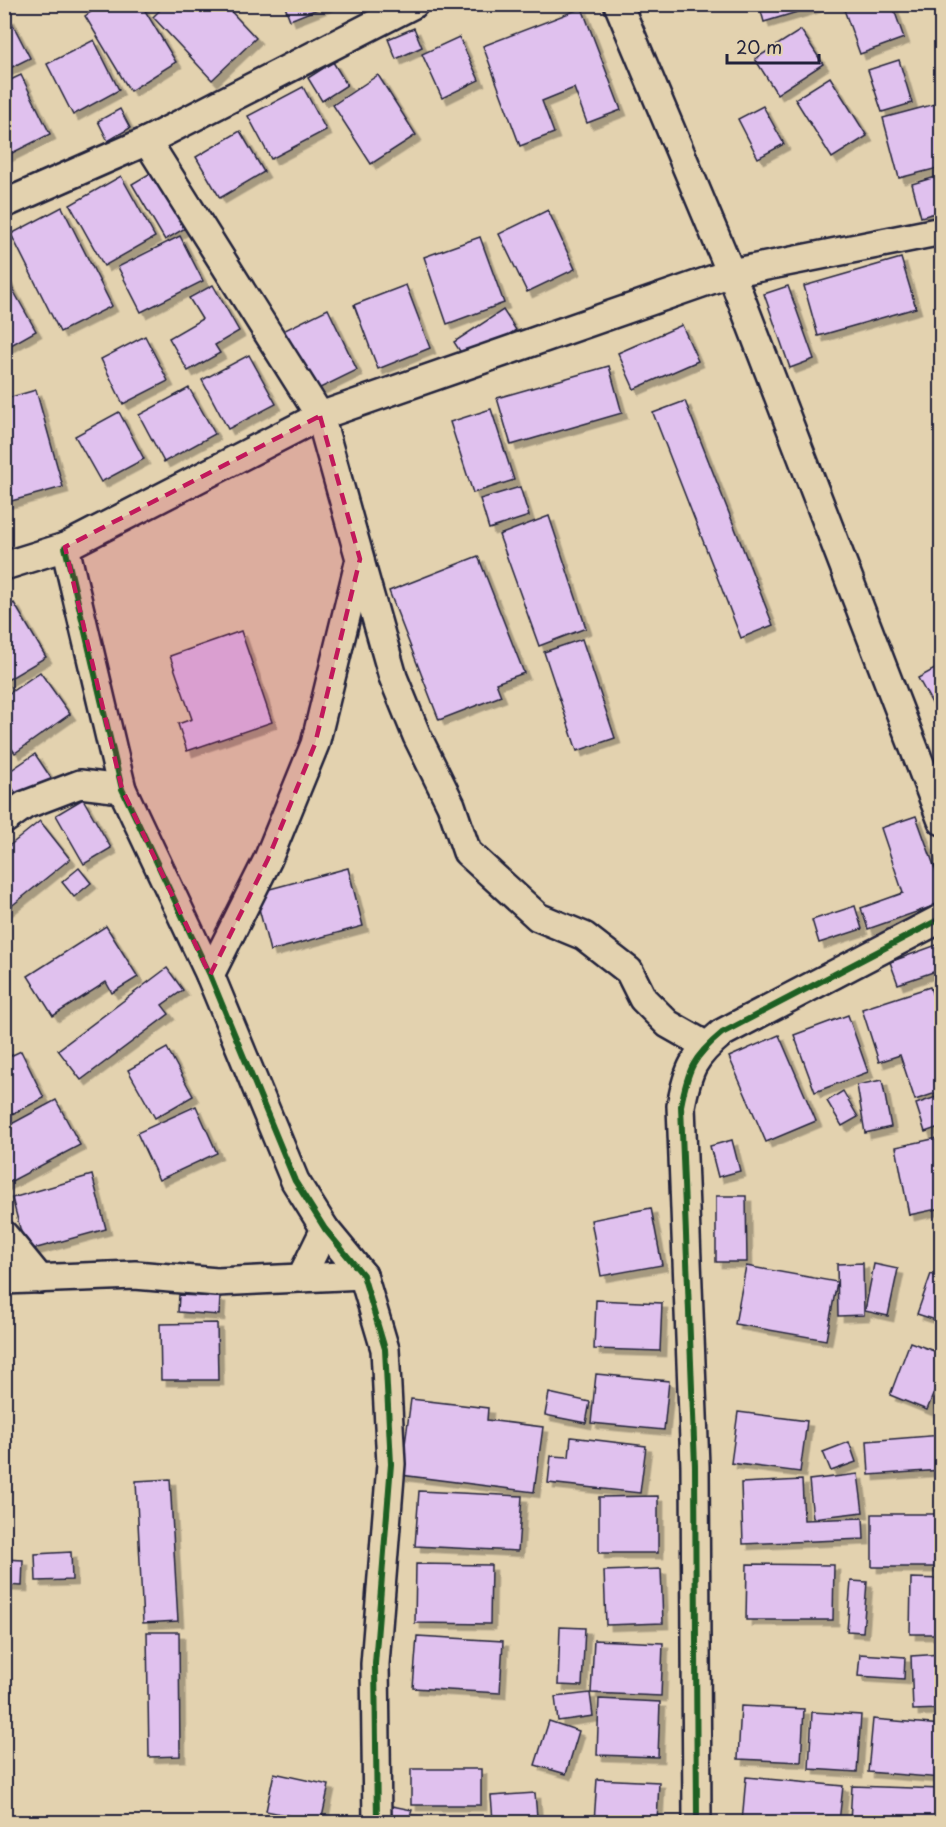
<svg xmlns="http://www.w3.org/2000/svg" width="946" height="1827" font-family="'Playpen Sans',sans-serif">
<defs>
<filter id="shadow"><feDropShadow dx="5.5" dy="5.5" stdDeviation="0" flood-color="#0004"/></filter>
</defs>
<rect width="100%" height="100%" fill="#e3d2af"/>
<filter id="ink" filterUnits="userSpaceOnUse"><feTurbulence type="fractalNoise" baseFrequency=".0167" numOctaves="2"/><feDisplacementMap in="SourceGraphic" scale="12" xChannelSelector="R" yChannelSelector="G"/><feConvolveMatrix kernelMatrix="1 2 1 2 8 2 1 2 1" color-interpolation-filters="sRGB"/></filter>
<g filter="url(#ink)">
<g fill="#e0c1ee" stroke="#22223b" stroke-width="1.5" filter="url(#shadow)">
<polygon points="103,4 141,4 176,62 130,91 85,16"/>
<polygon points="166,4 206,4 208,7 211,4 224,4 256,38 212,80 153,17"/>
<polygon points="284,4 330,4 290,20"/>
<polygon points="759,4 816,4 817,6 764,22"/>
<polygon points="842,4 892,4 904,38 860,54"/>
<polygon points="582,8 621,110 587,123 574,88 542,101 554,133 520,146 483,46"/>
<polygon points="9,17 30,58 4,71 4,19"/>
<polygon points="414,28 422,47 396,59 388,39"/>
<polygon points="801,30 823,64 777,94 755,59"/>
<polygon points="459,37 479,80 442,98 422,54"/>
<polygon points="94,40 119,90 73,115 47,64"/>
<polygon points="899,60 912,103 882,112 868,70"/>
<polygon points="333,62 347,85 322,101 308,78"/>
<polygon points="21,75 50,134 4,157 4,83"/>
<polygon points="378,75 416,135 371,164 333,105"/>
<polygon points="830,77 867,136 832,158 795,99"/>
<polygon points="303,87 326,130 271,159 248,116"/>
<polygon points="939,103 942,167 899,178 883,118"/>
<polygon points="763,106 784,144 758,158 738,119"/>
<polygon points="120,109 130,128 108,141 98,121"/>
<polygon points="240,131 264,172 220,198 196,157"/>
<polygon points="154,171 187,227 165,240 132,184"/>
<polygon points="942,175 942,211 921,217 912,184"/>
<polygon points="121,176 155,237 104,266 70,205"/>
<polygon points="62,207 112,306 60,332 11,234"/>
<polygon points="548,210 575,269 527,292 499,234"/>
<polygon points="180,236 203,281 141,312 118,267"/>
<polygon points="480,237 504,303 447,324 424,257"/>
<polygon points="901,258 916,308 818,336 804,286"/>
<polygon points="4,274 36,331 4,349"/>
<polygon points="213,285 239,331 215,345 220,353 188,371 169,338 202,319 189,298"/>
<polygon points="406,285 430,348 378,369 354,305"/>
<polygon points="788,286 814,359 790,368 764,294"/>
<polygon points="328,309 357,370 312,392 283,331"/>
<polygon points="503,310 516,330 467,362 454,342"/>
<polygon points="682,325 698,361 634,389 618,353"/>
<polygon points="145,336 168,381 123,404 101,359"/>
<polygon points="249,355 276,404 228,429 202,380"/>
<polygon points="609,366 622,413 511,445 497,398"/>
<polygon points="189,388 215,434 164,462 139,415"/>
<polygon points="36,390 63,487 4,503 4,399"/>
<polygon points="685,401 773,625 741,638 653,413"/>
<polygon points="491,409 514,480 473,493 450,422"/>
<polygon points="119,412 144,459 101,482 75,436"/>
<polygon points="520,487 529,516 489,529 480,499"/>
<polygon points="549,516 586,628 539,646 499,535"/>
<polygon points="478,556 524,673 496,683 501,696 439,720 389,591"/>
<polygon points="14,603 46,657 4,682 4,609"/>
<polygon points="241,631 272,722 187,751 178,724 192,719 170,656"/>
<polygon points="582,639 615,738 577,751 544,652"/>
<polygon points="942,665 942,721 918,678"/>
<polygon points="40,672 70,714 15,753 4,738 4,697"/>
<polygon points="35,754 53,781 22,803 4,775"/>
<polygon points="83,799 111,848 84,864 56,815"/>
<polygon points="916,816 942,888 942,903 868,929 861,908 903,893 881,828"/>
<polygon points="40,821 70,859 4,912 4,850"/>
<polygon points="79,868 91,883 74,897 62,882"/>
<polygon points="348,868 363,926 270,951 255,893"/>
<polygon points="855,906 862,929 819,943 812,920"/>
<polygon points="106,926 138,977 112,993 106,982 53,1016 28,976"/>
<polygon points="942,943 942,969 898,984 890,962"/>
<polygon points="167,968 183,990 162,1005 169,1014 81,1080 58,1050"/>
<polygon points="930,987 942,1023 942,1091 915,1100 900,1055 879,1062 862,1009"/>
<polygon points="848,1015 868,1072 815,1092 794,1035"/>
<polygon points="779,1035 816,1121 766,1142 729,1057"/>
<polygon points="167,1048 193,1096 155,1118 128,1070"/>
<polygon points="21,1051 44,1098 4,1118 4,1059"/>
<polygon points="882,1080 891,1127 865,1133 857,1085"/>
<polygon points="843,1091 858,1117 842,1126 827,1101"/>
<polygon points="942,1095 942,1126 925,1132 916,1104"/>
<polygon points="56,1100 80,1145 4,1185 4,1128"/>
<polygon points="196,1106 217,1153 159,1180 137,1133"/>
<polygon points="942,1137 942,1208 909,1215 896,1147"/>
<polygon points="732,1140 740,1171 718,1177 710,1146"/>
<polygon points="92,1175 106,1229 26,1251 12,1198"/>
<polygon points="716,1196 746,1196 747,1262 716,1262"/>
<polygon points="651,1208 662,1265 601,1276 591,1220"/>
<polygon points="863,1263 864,1315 838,1316 837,1264"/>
<polygon points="874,1264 898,1269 888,1316 865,1311"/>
<polygon points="746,1266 837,1282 826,1340 735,1324"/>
<polygon points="931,1274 942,1278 942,1322 917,1314"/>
<polygon points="179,1295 220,1297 219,1315 178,1312"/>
<polygon points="596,1300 662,1303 660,1351 594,1349"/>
<polygon points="217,1323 218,1380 161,1380 160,1324"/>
<polygon points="910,1342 942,1354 942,1372 927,1410 890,1395"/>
<polygon points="596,1374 669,1381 664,1430 591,1423"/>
<polygon points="549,1393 590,1402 586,1423 545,1415"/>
<polygon points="411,1399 488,1408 487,1420 543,1427 534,1492 401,1475"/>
<polygon points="738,1412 807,1421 800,1472 731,1463"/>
<polygon points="942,1435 942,1470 869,1475 867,1441"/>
<polygon points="571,1437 646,1446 640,1493 548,1483 551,1456 569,1457"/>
<polygon points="849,1442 856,1462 831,1471 823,1452"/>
<polygon points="858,1474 863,1512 813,1518 809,1480"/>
<polygon points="170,1479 178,1621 143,1623 136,1481"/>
<polygon points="802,1480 804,1520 863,1518 864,1539 743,1544 741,1483"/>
<polygon points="419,1491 522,1496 518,1551 415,1546"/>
<polygon points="658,1496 658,1553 599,1553 599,1497"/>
<rect x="872" y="1514" width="70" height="53"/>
<polygon points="71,1552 72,1580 36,1581 35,1554"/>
<polygon points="4,1559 23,1560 22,1586 4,1585"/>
<polygon points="416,1564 491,1565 490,1624 415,1623"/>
<polygon points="747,1564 834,1565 833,1620 746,1620"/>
<polygon points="661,1569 663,1623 606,1625 604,1571"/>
<polygon points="911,1578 942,1579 942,1634 910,1634"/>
<polygon points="851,1581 867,1582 863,1632 847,1631"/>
<polygon points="560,1627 585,1628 582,1686 558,1685"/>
<polygon points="147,1632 179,1632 180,1756 149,1757"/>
<polygon points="417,1636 503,1641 500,1693 413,1688"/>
<polygon points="594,1640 663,1643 661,1696 591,1693"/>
<polygon points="860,1654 905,1657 904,1679 858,1676"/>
<polygon points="942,1654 942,1709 913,1710 911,1656"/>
<polygon points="590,1693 593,1716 558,1721 555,1697"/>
<polygon points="599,1699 660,1702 658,1757 597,1755"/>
<polygon points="741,1706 804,1709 801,1762 738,1759"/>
<polygon points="812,1712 861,1715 857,1772 809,1769"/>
<polygon points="873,1719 942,1725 942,1778 868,1772"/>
<polygon points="549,1721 579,1731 566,1774 535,1765"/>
<rect x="411" y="1769" width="70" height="36"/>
<polygon points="274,1773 329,1785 321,1822 266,1811"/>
<polygon points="746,1777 843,1786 839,1822 742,1822"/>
<polygon points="597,1779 659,1782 657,1822 594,1822"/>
<polygon points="852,1786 942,1789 942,1822 850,1822"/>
<polygon points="535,1793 537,1817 493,1820 491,1796"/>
<polygon points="392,1806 412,1810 408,1822 388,1822"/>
</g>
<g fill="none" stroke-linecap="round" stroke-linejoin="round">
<defs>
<g id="street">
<polyline points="618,4 731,273 942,821"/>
<polyline points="147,141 320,416 360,559 315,744 268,859 210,975"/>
<polyline points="4,204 147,141 414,4"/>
<polyline points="65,547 122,789 210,975 295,1181 325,1229 363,1275 385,1349 391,1464 375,1664 377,1822"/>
<polyline points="360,561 393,677 417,736 451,805 467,852 538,917 584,936 629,971 643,999 668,1024 698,1041 700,1051"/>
<polyline points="4,566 65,547 320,416 731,273 942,231"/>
<polyline points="4,820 25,805 80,784 122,789"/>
<polyline points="4,1235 40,1279"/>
<polyline points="301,1278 325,1229"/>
<polyline points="4,1280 135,1275 217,1282 363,1275"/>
<path d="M697,1822L695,1466L681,1106C688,1069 693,1057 722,1033L942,918"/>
</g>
</defs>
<use href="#street" stroke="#22223b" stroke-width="32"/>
<use href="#street" stroke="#e3d2af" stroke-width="27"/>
<defs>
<g id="cycleway">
<polyline points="65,547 122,789 210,975 295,1181 325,1229 363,1275 385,1349 391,1464 375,1664 377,1822"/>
<path d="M697,1822L695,1466L681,1106C688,1069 693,1057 722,1033L942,918"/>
</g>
</defs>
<use href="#cycleway" stroke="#e3d2af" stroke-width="10"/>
<use href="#cycleway" stroke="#1b5e20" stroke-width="6"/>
</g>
</g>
<path fill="#c2185b" fill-opacity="0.2" stroke="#c2185b" stroke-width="4.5" stroke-dasharray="12 8" stroke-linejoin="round" d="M320,416L360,559L315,744L268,859L210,975L122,789L65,547Z"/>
<rect width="946" height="1827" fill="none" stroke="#e3d2af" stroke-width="24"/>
<rect x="12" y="12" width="922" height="1803" fill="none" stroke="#22223b" stroke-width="2" filter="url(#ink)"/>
<path d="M727 54v9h92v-9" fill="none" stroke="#22223b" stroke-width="3"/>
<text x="736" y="54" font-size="18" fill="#22223b" stroke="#e3d2af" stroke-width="4.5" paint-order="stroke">20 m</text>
</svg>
